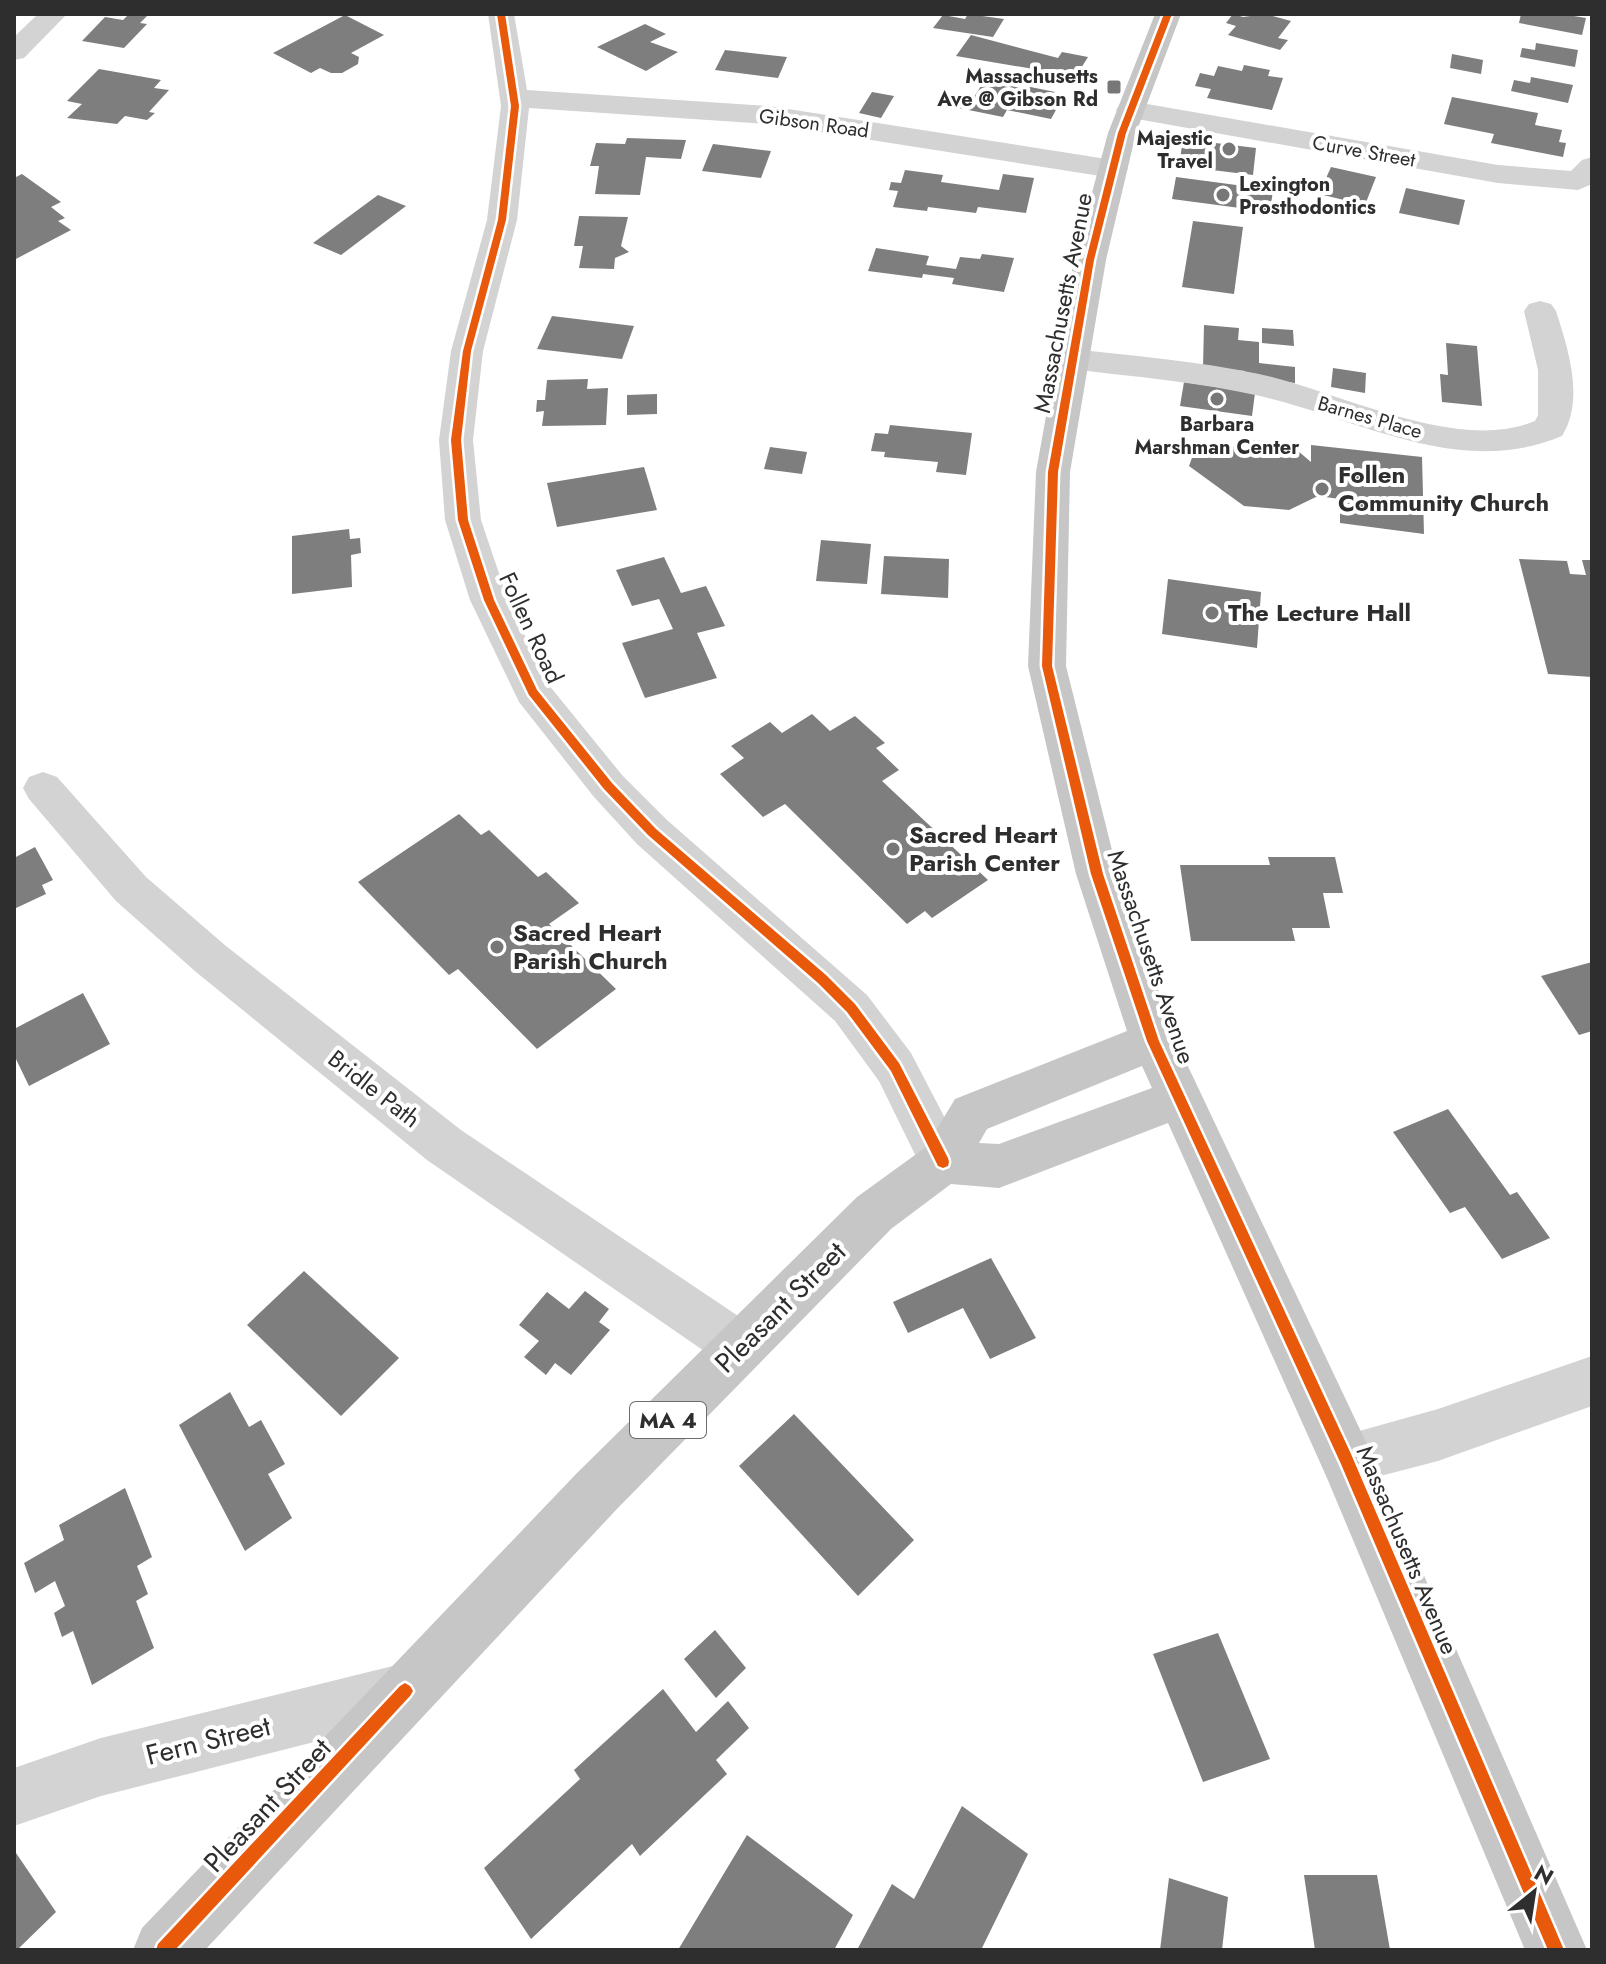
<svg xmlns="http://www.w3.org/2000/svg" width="1606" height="1964" font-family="Jost,sans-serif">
<rect width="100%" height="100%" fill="#fff"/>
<g fill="#7e7e7e">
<polygon points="129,14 149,14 140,23 147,24 124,48 82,41 105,17 123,20"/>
<polygon points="968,14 1004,19 993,37 933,28 943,15 965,19"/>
<polygon points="1233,14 1243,17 1265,14 1291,21 1278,38 1288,40 1280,50 1228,35 1236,26 1226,23"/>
<polygon points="1521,14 1562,14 1586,18 1582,35 1519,23"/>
<polygon points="345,15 384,35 351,53 359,57 358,64 342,73 331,73 320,68 311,73 273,53"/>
<polygon points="645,24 666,34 650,42 678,52 646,71 597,47"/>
<polygon points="971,35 1058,58 1062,52 1088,57 1073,81 1049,76 1051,72 956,56"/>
<polygon points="1536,43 1578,50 1575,67 1520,57 1522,48 1535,50"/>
<polygon points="725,50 787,57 778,78 715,70"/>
<polygon points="1452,54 1483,60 1481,74 1450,68"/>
<polygon points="1244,65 1270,70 1268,76 1283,78 1272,110 1207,98 1211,89 1195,86 1200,73 1214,76 1218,66 1242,71"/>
<polygon points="99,69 161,80 154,88 169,90 149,112 155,113 147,120 125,116 117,124 67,118 82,104 67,101"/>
<polygon points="1531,77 1573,85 1568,103 1511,91 1514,80 1530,83"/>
<polygon points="986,78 1055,92 1048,106 1057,108 1051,119 1007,110 1003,117 944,105 952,93 974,97"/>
<polygon points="872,92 894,96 881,118 859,113"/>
<polygon points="1452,97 1538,113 1535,125 1562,130 1559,142 1566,143 1563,157 1491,143 1494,134 1444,124"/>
<polygon points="627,138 686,140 681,159 646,157 640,195 595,194 599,166 590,166 596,143 625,144"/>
<polygon points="1183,139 1256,148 1253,175 1179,166"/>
<polygon points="713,144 771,151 761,178 702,171"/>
<polygon points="1331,167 1376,177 1365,205 1319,194"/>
<polygon points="905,170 943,175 941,182 999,190 1003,174 1034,178 1026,213 978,207 976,213 928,207 927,211 893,207 898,191 889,190 891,182 901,183"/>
<polygon points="22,174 61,202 51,207 65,218 58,221 71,230 14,260 14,178"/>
<polygon points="1176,177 1273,190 1270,212 1172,199"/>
<polygon points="1406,188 1465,200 1459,225 1399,213"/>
<polygon points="378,195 406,206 341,255 313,243"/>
<polygon points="579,216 628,217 621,246 629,252 615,258 614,269 579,268 583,246 574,246"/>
<polygon points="1193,221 1243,227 1234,294 1182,287"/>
<polygon points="876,248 929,256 926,265 956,269 960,257 980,259 982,254 1014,258 1004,292 952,284 954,278 923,274 922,278 868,271"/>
<polygon points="552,316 634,326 622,359 537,349"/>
<polygon points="1204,325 1239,328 1238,340 1259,342 1259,363 1295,367 1295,383 1245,378 1245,371 1203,367"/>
<polygon points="1262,328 1293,330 1294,346 1262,343"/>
<polygon points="1446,343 1477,346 1482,406 1442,402 1440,374 1448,375"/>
<polygon points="1333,368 1366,373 1365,393 1331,387"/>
<polygon points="588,379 587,389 608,388 606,425 542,426 544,411 536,412 537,400 545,400 547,380"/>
<polygon points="1184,382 1255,393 1252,416 1180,406"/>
<polygon points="657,394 657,414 627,415 627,395"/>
<polygon points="890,425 972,433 966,475 936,472 938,462 884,457 885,452 871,451 875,433 888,434"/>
<polygon points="1247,439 1291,445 1311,462 1311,445 1422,457 1424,534 1340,523 1340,499 1318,496 1289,510 1244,506 1189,466 1193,455 1215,456"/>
<polygon points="770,447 807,452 802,474 764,469"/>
<polygon points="644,467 657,510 557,527 547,483"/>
<polygon points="349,529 350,539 360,538 361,553 351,555 352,587 292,594 292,536"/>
<polygon points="821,540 871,544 867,584 816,581"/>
<polygon points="884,556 949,559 948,598 881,594"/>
<polygon points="664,557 681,593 706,586 725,626 697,633 717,678 645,698 622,643 673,629 659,599 632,606 616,570"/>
<polygon points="1519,559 1567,561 1570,574 1586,575 1582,560 1592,560 1592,677 1548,674"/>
<polygon points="1168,579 1261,592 1257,648 1162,634"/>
<polygon points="812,714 830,731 855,716 885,743 876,748 899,770 882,781 988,880 932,918 925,911 907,924 785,804 763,817 720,774 744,758 731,746 770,722 782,733"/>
<polygon points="459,814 481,835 489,830 538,877 546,872 579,903 549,924 616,989 537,1049 458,969 449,975 358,882"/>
<polygon points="35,847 53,880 42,885 46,894 14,909 14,858"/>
<polygon points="1268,857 1335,857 1343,893 1323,893 1330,928 1292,928 1295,941 1191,941 1180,865 1270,865"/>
<polygon points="1592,962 1592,1031 1579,1035 1541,976"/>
<polygon points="83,993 110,1044 29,1086 14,1055 14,1029"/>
<polygon points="1448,1109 1510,1195 1517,1192 1550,1238 1502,1259 1465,1207 1450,1213 1393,1132"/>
<polygon points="991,1258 1036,1338 990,1359 963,1308 908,1333 893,1302"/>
<polygon points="304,1271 399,1358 341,1416 247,1325"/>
<polygon points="585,1291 609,1309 599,1322 610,1330 571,1375 555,1363 546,1375 524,1357 539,1341 519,1325 547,1292 569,1309"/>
<polygon points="230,1392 249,1427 261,1420 285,1464 268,1474 292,1518 245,1551 179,1425"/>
<polygon points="794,1414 914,1540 858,1596 739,1466"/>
<polygon points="125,1488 152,1557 137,1566 148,1594 136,1601 154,1648 92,1685 73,1631 62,1637 54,1613 65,1606 55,1581 35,1593 24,1563 64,1540 59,1525"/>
<polygon points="715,1630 746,1668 716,1698 684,1659"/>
<polygon points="1218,1633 1270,1759 1203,1782 1153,1654"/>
<polygon points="663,1689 696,1732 728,1701 749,1728 716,1760 727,1774 640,1856 632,1844 531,1939 484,1868 580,1779 574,1770"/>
<polygon points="962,1806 1028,1854 981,1950 857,1950 892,1884 914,1899"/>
<polygon points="747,1835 853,1915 834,1950 678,1950"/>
<polygon points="14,1850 56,1912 17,1950 14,1950"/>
<polygon points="1304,1875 1377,1875 1390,1950 1315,1950"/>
<polygon points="1169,1878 1228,1897 1222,1950 1160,1950"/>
</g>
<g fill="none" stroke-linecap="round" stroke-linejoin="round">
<g fill="#d3d3d3" fill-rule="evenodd">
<polygon points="38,14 67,14 24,58 14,60 14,37"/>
<polygon points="488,14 514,14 527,90 769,106 1113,160 1123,163 1128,169 1123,175 1113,178 769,124 529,108 517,220 483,351 473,440 481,520 508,600 548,684 622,775 667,820 867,995 911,1053 960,1147 967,1162 960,1177 943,1183 926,1177 879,1081 835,1021 637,844 594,797 519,702 470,600 445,520 439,440 451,351 487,220 501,106"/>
<polygon points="1130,101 1498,165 1571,171 1582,160 1592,157 1592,184 1578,190 1498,183 1120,116 1116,110 1120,104"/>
<path d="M1540,301L1551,304L1556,311C1568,349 1585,399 1562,436C1460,479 1360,419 1260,396C1199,382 1135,377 1072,369L1060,366L1056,359L1060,352L1072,349C1134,356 1197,361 1259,374C1338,391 1457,454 1535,421L1538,415V370L1524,311L1529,304Z"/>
<polygon points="43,772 57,777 146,877 226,946 461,1130 759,1330 766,1347 759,1364 741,1372 723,1364 427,1160 196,972 116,901 29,799 23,788 29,777"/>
<polygon points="1592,1356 1592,1406 1438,1461 1346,1485 1327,1478 1320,1459 1327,1440 1438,1409"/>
<polygon points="405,1663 425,1671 433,1691 425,1711 405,1719 101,1796 14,1826 14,1768 101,1738"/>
</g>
<path fill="#c6c6c6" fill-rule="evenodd" d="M1155,14H1181L1136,133L1106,260L1070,472L1066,666L1118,874L1176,1041L1365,1440L1587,1950H1525L1327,1478L1168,1123L999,1188L951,1184L891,1229L615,1511L205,1950H133L142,1928L577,1473L857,1197L926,1147L955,1099L1127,1031L1076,874L1028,666L1036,472L1074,260L1108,133ZM1142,1066L1152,1088L999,1144L979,1143L987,1129Z"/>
<defs>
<g id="cycleway">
<polygon points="497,14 505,14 519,106 506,220 471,351 461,440 468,520 494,600 537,690 612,783 656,829 826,975 855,1004 899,1063 948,1158 949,1162 948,1166 943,1168 938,1166 891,1071 847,1012 818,983 648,835 604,789 529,695 484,600 458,520 451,440 463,351 498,220 511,106"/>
<polygon points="1164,14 1172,14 1126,133 1094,260 1058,472 1052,666 1103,874 1159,1041 1351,1454 1564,1950 1548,1950 1341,1464 1147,1041 1091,874 1042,666 1048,472 1086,260 1118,133"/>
<polygon points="405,1683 410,1686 413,1691 410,1696 175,1950 156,1950 158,1944 400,1686"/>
</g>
</defs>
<use href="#cycleway" stroke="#fff" stroke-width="5"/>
<use href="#cycleway" fill="#e8590c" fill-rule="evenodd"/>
</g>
<g fill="#777" stroke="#fff" stroke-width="3">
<rect x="1106" y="79" width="16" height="16" rx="4"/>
<circle cx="1229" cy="149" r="8"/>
<circle cx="1223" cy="195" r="8"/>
<circle cx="1217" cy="399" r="8"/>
<circle cx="1322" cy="489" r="8"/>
<circle cx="1212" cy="613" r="8"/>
<circle cx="893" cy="849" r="8"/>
<circle cx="497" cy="947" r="8"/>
</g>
<g text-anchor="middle" stroke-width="8" stroke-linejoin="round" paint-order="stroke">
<g font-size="20" font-weight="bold" fill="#2e2e2e" stroke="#fff" text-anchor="end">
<text x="1098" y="83">Massachusetts<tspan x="1098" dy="23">Ave @ Gibson Rd</tspan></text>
<text x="1213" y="145">Majestic<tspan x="1213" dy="23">Travel</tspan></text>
<text x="1239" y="191" text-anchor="start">Lexington<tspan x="1239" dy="23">Prosthodontics</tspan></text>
<text x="1217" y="431" text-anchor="middle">Barbara<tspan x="1217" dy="23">Marshman Center</tspan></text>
</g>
<g font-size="20" fill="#2e2e2e" stroke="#fff">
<text transform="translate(814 123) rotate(8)" y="7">Gibson Road</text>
<text transform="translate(1364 151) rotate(10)" y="7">Curve Street</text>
<text transform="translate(1370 417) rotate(16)" y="7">Barnes Place</text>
</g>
<rect fill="#fff" stroke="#6d6d6d" stroke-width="2" x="630" y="1402" width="76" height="36" rx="6"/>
<g font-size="22" font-weight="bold" fill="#2e2e2e">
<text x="668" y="1428">MA 4</text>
</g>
<g font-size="24" fill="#2e2e2e" stroke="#fff">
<text transform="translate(1063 303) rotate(-79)" y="8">Massachusetts Avenue</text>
<text transform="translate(531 628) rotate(65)" y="8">Follen Road</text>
<text transform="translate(1151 957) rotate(71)" y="8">Massachusetts Avenue</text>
<text transform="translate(374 1089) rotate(38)" y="8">Bridle Path</text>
<text transform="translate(1407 1550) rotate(67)" y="8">Massachusetts Avenue</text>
</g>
<g font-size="24" font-weight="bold" fill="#2e2e2e" stroke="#fff" text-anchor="start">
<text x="1338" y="483">Follen<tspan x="1338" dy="28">Community Church</tspan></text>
<text x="1228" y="621">The Lecture Hall</text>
<text x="909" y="843">Sacred Heart<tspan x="909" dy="28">Parish Center</tspan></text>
<text x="513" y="941">Sacred Heart<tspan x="513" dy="28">Parish Church</tspan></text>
</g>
<g font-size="28" fill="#2e2e2e" stroke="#fff">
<text transform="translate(780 1307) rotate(-45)" y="10">Pleasant Street</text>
<text transform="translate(208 1740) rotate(-14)" y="10">Fern Street</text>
<text transform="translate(267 1805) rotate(-47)" y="10">Pleasant Street</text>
</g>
</g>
<rect width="1606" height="1964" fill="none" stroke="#2e2e2e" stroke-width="32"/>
<g transform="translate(1534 1892) rotate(30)" stroke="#ffffff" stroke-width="6" paint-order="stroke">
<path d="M0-6L14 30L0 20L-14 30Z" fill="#2e2e2e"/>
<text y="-12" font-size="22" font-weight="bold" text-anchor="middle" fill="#2e2e2e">N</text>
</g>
</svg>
